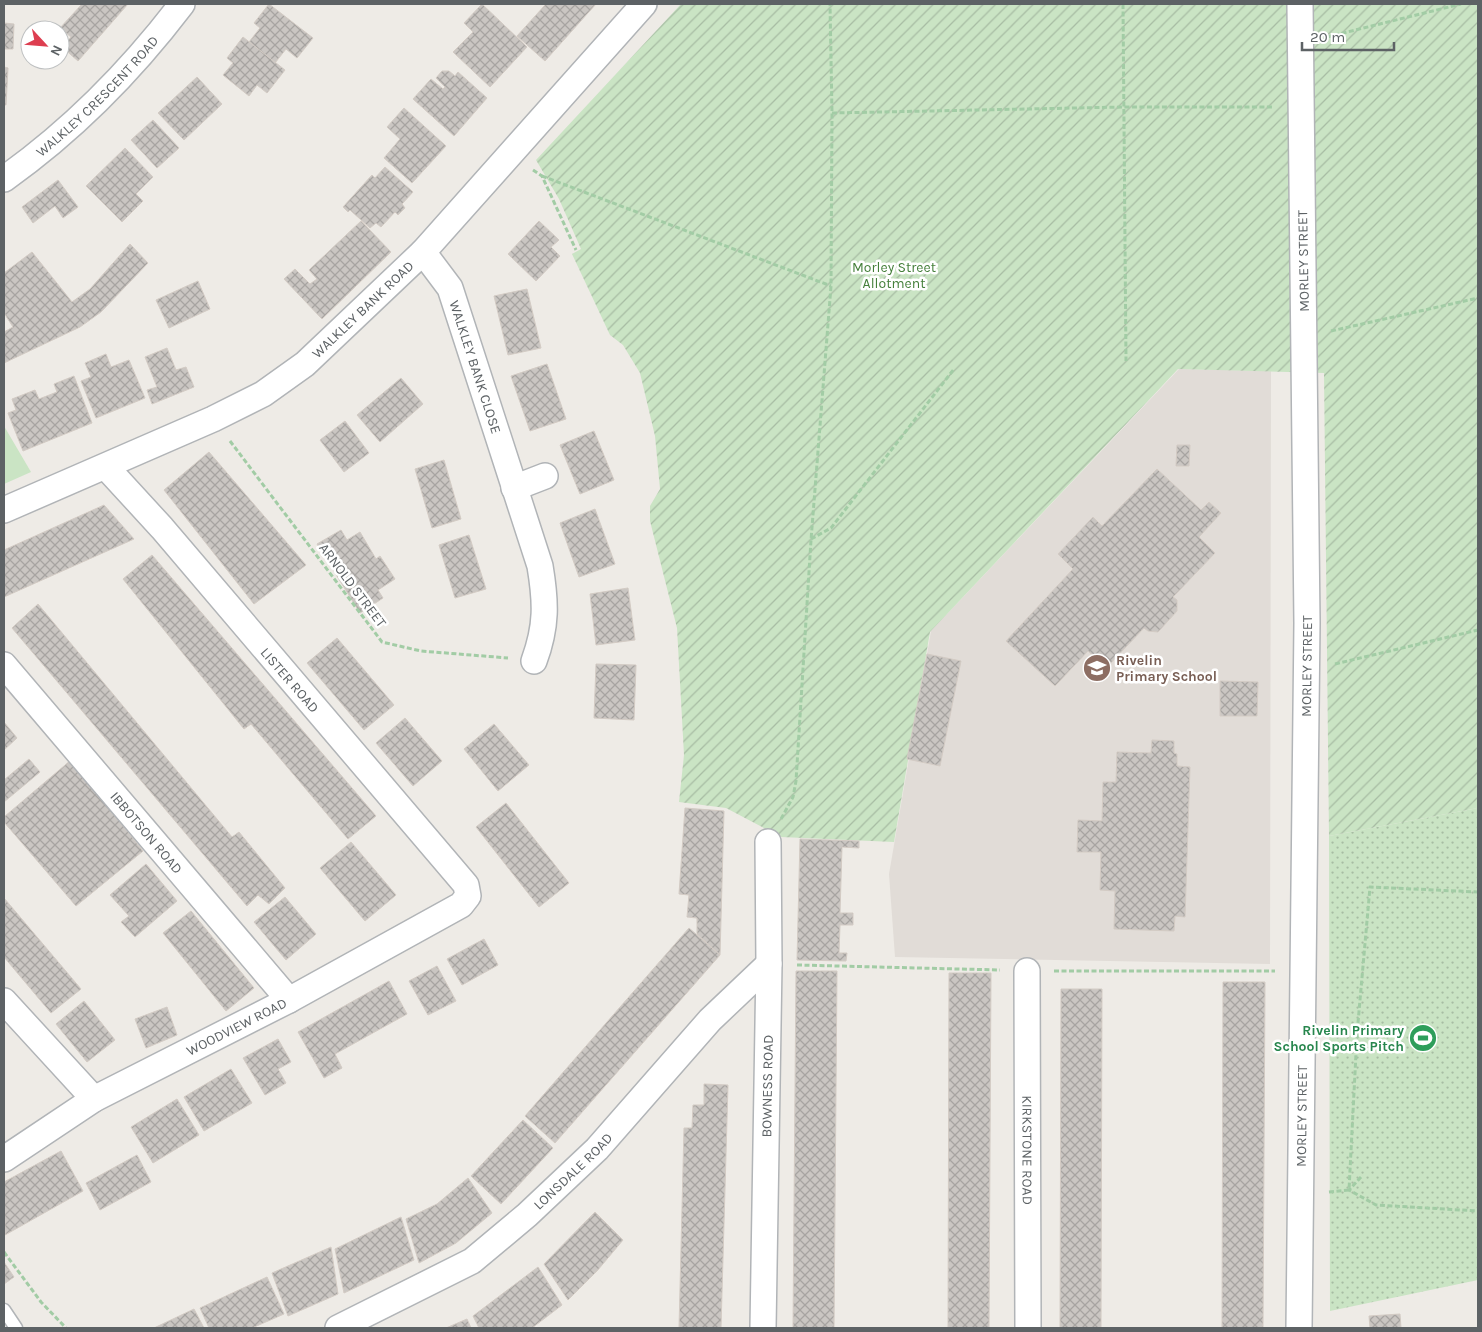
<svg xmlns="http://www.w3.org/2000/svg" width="1482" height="1332" font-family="Karla,sans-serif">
<defs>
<pattern id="park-dots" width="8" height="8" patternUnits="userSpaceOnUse" patternTransform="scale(1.25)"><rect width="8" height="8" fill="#cae4c4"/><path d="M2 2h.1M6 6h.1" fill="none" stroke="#a7bca3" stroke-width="1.8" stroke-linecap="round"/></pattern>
<pattern id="garden-furrows" width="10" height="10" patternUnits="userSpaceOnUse" patternTransform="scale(1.25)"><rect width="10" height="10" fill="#cae4c4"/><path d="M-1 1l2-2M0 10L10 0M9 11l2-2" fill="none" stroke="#a7bca3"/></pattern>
<pattern id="building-cross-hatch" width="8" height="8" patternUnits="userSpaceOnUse" patternTransform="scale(1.25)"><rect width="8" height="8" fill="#cac6c2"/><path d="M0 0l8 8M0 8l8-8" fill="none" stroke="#a7a4a1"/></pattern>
</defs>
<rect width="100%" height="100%" fill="#eeebe6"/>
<polygon fill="#e1dcd7" points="1179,369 1271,371 1270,964 895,957 889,874 931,631"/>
<polygon fill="#cae4c4" points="4,426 31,472 4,484"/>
<polygon fill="url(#park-dots)" points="1478,808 1478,1280 1330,1311 1329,836"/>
<polygon fill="url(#garden-furrows)" points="681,4 1478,4 1478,808 1329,836 1324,373 1178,369 930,632 894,842 781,837 726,808 679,802 684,755 677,628 650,521 650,506 660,489 655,436 640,373 623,345 610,335 572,254 581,249 559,199 536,160"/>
<g fill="url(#building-cross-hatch)" stroke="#d3cbc4">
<polygon points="82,4 128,4 78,61 62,47 71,37 60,28"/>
<polygon points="269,4 313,38 297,58 286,49 275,63 249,42 260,28 254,23"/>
<polygon points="482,4 527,47 490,87 453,52 473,32 464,23"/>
<polygon points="546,4 596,4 545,61 517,36"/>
<polygon points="4,23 14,24 13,49 4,49"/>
<polygon points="243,37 285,70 267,93 257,85 249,96 223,75 233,63 227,58"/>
<polygon points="4,67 8,68 6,105 4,105"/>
<polygon points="442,71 449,71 455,76 458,72 487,98 454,136 413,99 431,79 443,89 445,87 436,78"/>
<polygon points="197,77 222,104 184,140 158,113"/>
<polygon points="404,108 446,146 412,183 384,158 400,139 387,127"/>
<polygon points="153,120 179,148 157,168 131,140"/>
<polygon points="125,148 153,177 136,194 143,201 122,222 86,186"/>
<polygon points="385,167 413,192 402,204 405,208 398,215 395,212 381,227 376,223 370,228 350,210 348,212 343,207 372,175 375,178"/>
<polygon points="58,180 78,207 63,218 55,206 33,223 22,207"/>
<polygon points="361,221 391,252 322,319 284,279 295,269 310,284 317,279 309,270"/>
<polygon points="539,221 559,240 551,247 560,256 536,281 508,254"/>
<polygon points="130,244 148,263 101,312 80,327 4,363 4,332 13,327 4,313 4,273 32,252 72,302 90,289"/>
<polygon points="198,281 210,309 169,328 156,300"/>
<polygon points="527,289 541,348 508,355 494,296"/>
<polygon points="167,348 176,370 186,367 194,387 152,404 147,390 157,387 145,357"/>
<polygon points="106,354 111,367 129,360 145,398 96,418 81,381 91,377 85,363"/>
<polygon points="547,364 566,419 530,431 511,376"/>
<polygon points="74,376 92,423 23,451 8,413 16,410 12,399 35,390 39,399 57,392 54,384"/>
<polygon points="401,378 423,404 380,442 357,415"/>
<polygon points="345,421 369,453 344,472 320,440"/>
<polygon points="594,431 614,480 580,494 560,445"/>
<polygon points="1177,445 1190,445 1189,466 1176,466"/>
<polygon points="209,452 306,565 254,604 164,490"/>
<polygon points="444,460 461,519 432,528 415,469"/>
<polygon points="1157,469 1201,510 1209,502 1221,513 1199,537 1215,553 1173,597 1177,600 1177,611 1158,632 1148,631 1144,628 1106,668 1088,651 1055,686 1006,641 1073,569 1058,554 1093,517 1102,526"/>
<polygon points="104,505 134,539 4,597 4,550"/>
<polygon points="595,509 615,564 579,577 560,523"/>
<polygon points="341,530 347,540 360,532 376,559 380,556 395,579 378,590 383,598 360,613 317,544"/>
<polygon points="469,535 486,589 455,598 439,545"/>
<polygon points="152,555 376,816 348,839 251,724 244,729 123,579"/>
<polygon points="628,588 635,640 596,645 590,594"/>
<polygon points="38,604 232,837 239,832 285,888 269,904 258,895 247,906 12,628"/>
<polygon points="337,638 394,705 364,730 307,663"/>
<polygon points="927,654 961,661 940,766 907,759"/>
<polygon points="596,664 636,665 634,720 594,718"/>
<polygon points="1220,681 1258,682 1257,716 1220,716"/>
<polygon points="405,718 442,761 413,786 376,743"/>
<polygon points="4,722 17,738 4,750"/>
<polygon points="494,724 529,765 498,791 464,749"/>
<polygon points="1152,740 1174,741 1174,753 1177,754 1177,766 1190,767 1185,917 1175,916 1174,931 1114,929 1115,891 1100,890 1101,852 1077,852 1078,820 1102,821 1103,782 1116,782 1117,752 1151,753"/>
<polygon points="29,759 40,772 4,802 4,780"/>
<polygon points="71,760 143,851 76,906 4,822 4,817"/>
<polygon points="506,803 569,883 539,907 476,827"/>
<polygon points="685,808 724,811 720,955 697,934 697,918 687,917 689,895 679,894"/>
<polygon points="800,839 859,841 859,848 842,847 840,913 853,913 853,925 840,925 839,953 847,953 846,961 797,960"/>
<polygon points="351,842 396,895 365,921 320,868"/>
<polygon points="146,864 177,901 135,937 121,922 129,916 110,895"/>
<polygon points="285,897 316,934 286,960 254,922"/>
<polygon points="4,898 81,989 51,1013 4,957"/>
<polygon points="191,911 254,988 226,1011 163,933"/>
<polygon points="689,928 720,955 555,1143 525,1116"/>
<polygon points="484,939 498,965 462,985 447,959"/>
<polygon points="437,966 456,1001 428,1015 409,981"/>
<polygon points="796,971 837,971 834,1328 793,1328"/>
<polygon points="949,973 991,973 989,1328 948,1328"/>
<polygon points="389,981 407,1014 335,1054 342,1068 324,1078 298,1032"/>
<polygon points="1223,982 1265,982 1263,1328 1222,1328"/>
<polygon points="1061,989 1102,989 1101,1328 1060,1328"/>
<polygon points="84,1001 115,1040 87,1062 56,1024"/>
<polygon points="167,1007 177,1035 146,1048 135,1019"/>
<polygon points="278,1039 291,1062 278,1069 286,1083 265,1095 243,1058"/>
<polygon points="231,1069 252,1103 204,1131 184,1097"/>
<polygon points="704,1084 728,1085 721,1328 679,1328 684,1128 692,1128 693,1105 704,1105"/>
<polygon points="177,1099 199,1135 153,1163 131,1127"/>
<polygon points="523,1120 553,1148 501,1204 471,1176"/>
<polygon points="61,1151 83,1191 5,1235 4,1182"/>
<polygon points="137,1155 151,1182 100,1210 86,1183"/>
<polygon points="468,1178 492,1213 456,1243 419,1263 406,1219 437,1204"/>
<polygon points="595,1212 623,1240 597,1271 568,1300 544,1264"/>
<polygon points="401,1217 414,1260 344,1293 335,1249"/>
<polygon points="331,1247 338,1294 288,1316 272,1273"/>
<polygon points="4,1262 14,1277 4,1284"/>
<polygon points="538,1267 562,1305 532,1328 479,1328 473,1316"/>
<polygon points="267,1277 284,1314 252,1328 209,1328 200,1308"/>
<polygon points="194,1309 204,1328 154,1328"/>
<polygon points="1400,1314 1401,1328 1370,1328 1369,1316"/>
<polygon points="467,1319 471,1328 446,1328"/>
</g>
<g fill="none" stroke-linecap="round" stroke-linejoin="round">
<defs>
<polyline id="service" points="4,1310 16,1328"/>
<g id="minor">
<path id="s1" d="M4,179C73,130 131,71 182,4"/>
<path id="s2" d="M423,252L450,288L540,566C546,602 547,626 534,661"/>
<polyline points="514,488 545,476"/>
<path id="s3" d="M4,510L213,419L263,394L305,364L423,252L644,4"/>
<path id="s4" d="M4,665L289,1000"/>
<path id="s5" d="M1027,971L1028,1328"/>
<polyline points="4,1001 94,1099"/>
<path id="s6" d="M4,1159L94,1099L289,1000L461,905L468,896L466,885L162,528L106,467"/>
<path id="s7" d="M338,1328L472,1261L527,1215L597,1149L710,1020L769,964"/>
<path id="s8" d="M763,1328L769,964L768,842"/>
<path id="s9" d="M1299,1328L1307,623L1300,4"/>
</g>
</defs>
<use href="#service" stroke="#b1b4b7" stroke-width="15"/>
<use href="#minor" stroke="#b1b4b7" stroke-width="28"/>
<g stroke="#a2cca5" stroke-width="3" stroke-dasharray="5 2.5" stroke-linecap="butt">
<polyline points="1123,4 1126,361"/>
<polyline points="1327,37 1461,4"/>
<polyline points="832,113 1124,107 1274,107"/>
<polyline points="533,170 542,176 576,250"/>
<polyline points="542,176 831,286"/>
<polyline points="1331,331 1478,298"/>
<polyline points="230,441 382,642 421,651 508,658"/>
<polyline points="811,539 831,528 954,369"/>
<polyline points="1335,664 1478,630"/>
<polyline points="781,819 793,797 796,781 811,540 831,286 832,113 830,4"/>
<polyline points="797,965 1000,970"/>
<polyline points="1054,971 1275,971"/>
<polyline points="1361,1177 1349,1190 1376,1205 1478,1211"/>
<polyline points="1329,1192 1349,1190 1357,1034 1370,887 1478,892"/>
<polyline points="4,1252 41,1302 66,1328"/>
</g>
<use href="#service" stroke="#fff" stroke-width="12"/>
<use href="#minor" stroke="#fff" stroke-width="25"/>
</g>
<defs>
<symbol id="school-disc" viewBox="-11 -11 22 22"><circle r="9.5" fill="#8d6e63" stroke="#fff"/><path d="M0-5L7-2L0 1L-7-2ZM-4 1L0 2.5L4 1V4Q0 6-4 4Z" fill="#fff"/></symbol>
<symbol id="stadium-disc" viewBox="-11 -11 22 22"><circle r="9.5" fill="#2e9e5b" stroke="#fff"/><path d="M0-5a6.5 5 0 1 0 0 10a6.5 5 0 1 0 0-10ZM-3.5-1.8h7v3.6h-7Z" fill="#fff"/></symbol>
</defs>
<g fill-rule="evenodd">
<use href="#school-disc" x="1081" y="652" width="32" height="32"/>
<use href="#stadium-disc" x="1407" y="1022" width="32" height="32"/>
</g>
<g text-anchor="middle" stroke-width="5" stroke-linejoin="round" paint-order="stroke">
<g font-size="14" fill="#5d6265" stroke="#fff">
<text dy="5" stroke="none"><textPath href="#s1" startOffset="125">WALKLEY CRESCENT ROAD</textPath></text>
<text transform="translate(1303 261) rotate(-91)" y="5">MORLEY STREET</text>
<text dy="5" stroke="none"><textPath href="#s3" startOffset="415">WALKLEY BANK ROAD</textPath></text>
<text dy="5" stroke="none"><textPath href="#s2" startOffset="128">WALKLEY BANK CLOSE</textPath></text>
<text transform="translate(353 585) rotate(53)" y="5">ARNOLD STREET</text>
<text dy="5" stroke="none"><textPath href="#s9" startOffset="662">MORLEY STREET</textPath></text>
<text transform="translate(290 680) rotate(49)" y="5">LISTER ROAD</text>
<text dy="5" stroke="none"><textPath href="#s4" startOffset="220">IBBOTSON ROAD</textPath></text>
<text dy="5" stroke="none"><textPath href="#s6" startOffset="268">WOODVIEW ROAD</textPath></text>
<text dy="5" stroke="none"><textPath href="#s8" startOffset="242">BOWNESS ROAD</textPath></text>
<text dy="5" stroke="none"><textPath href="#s9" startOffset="212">MORLEY STREET</textPath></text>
<text dy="5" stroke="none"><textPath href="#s5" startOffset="179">KIRKSTONE ROAD</textPath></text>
<text dy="5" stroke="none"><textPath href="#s7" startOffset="285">LONSDALE ROAD</textPath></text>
</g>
<g font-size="14" fill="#447f3a" stroke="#fff">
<text x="894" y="272">Morley Street<tspan x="894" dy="16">Allotment</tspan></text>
</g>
<g font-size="14" font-weight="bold" fill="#785e54" stroke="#fff" text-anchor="start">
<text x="1116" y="665">Rivelin<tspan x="1116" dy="16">Primary School</tspan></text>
</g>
<g font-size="14" font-weight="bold" fill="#27864d" stroke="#fff" text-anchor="end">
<text x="1404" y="1035">Rivelin Primary<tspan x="1404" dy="16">School Sports Pitch</tspan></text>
</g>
</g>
<rect width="1482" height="1332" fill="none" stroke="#5d6265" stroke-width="10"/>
<g transform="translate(45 45) rotate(116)"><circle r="24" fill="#ffffff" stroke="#bec0c1"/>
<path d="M0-4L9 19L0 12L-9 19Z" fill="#dd3e50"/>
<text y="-8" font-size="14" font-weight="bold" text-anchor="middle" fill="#5d6265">N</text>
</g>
<path d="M1302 42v8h92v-8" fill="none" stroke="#5d6265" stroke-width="2.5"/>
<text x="1310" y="42" font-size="15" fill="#5d6265" stroke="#ffffff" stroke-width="4" paint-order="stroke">20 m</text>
</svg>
